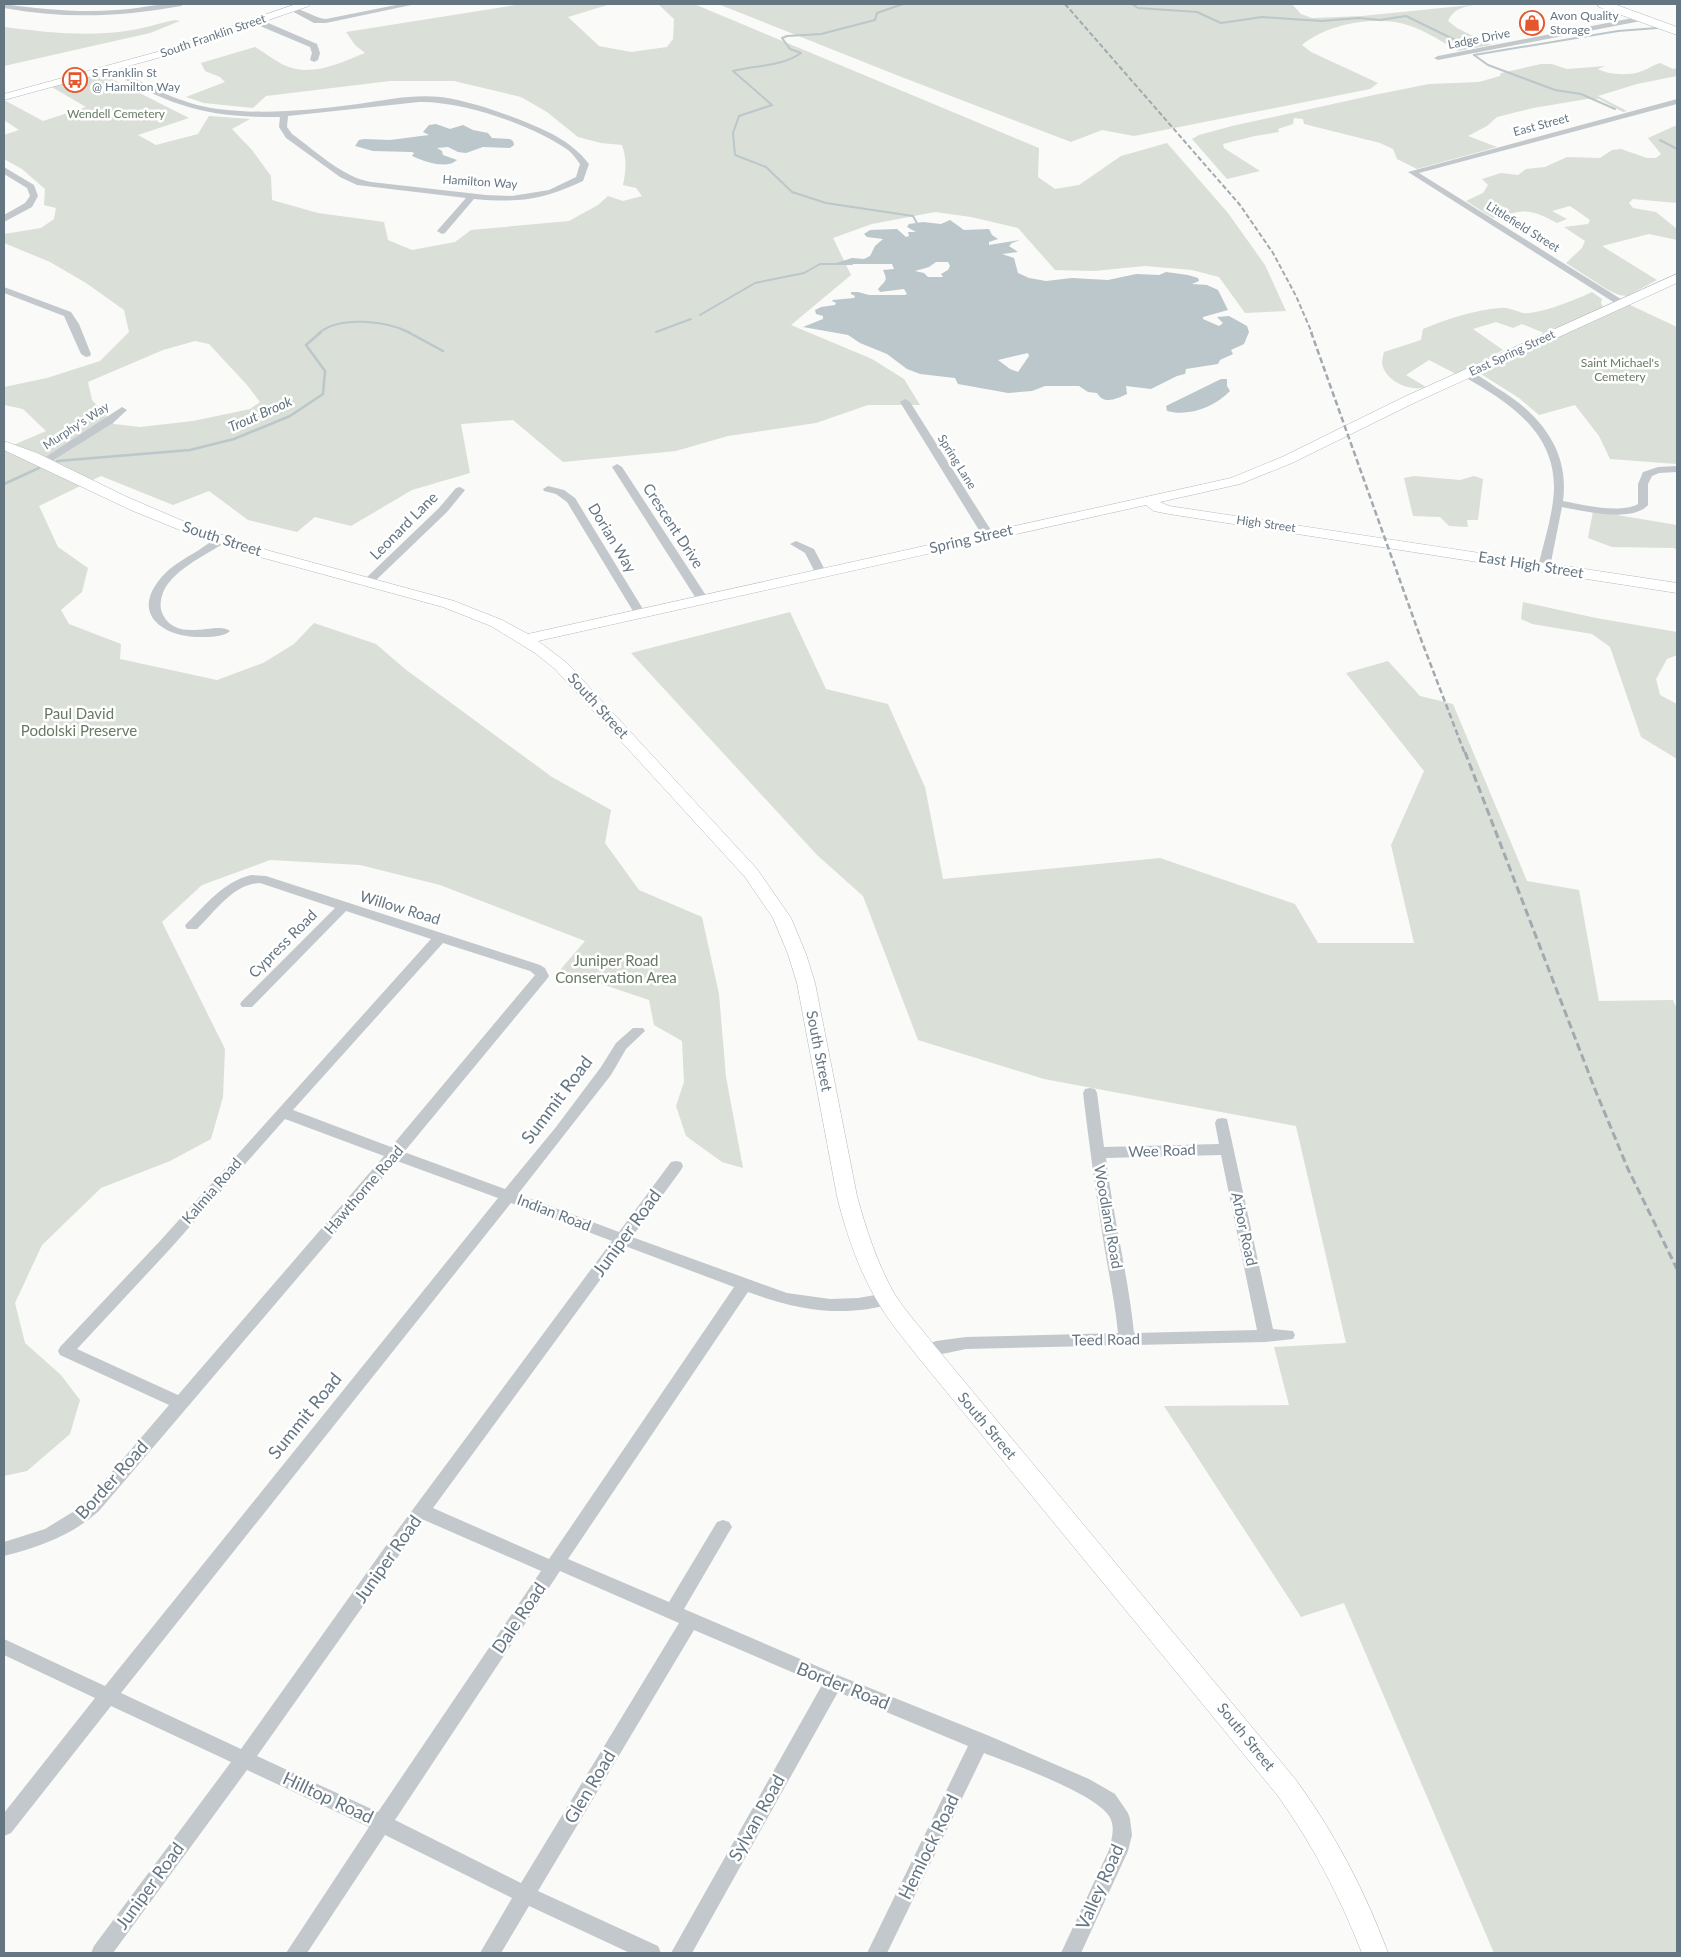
<svg xmlns="http://www.w3.org/2000/svg" width="1681" height="1957" font-family="Lato,sans-serif">
<rect width="100%" height="100%" fill="#fafaf8"/>
<g fill="#dadfd7" fill-rule="evenodd">
<path d="M522,4H611L568,17L599,46L631,52L667,47L673,39L674,19L658,4H694L1039,148L1038,177L1055,189L1079,185L1121,156L1167,143L1228,213L1265,265L1286,311L1245,313L1219,277L1192,270L1145,266L1094,271L1055,270L1018,228L971,217L935,212L872,224L833,238L851,275L791,325L872,359L904,379L920,405H868L816,423L728,436L676,451L563,462L513,420L461,424L470,473L412,490L351,526L315,517L297,532L248,520L209,491L173,505L101,476L39,506L58,547L88,568L82,592L61,610L69,624L121,644L120,659L217,680L263,663L294,644L314,623L376,644L405,669L552,777L611,810L605,843L639,890L702,917L719,994L726,1077L743,1168L722,1162L686,1136L676,1106L684,1082L682,1041L654,1025L649,1000L560,970L585,941L440,885L360,865L270,860L202,885L162,922L225,1049L223,1097L211,1139L170,1161L101,1188L42,1245L15,1303L25,1343L61,1375L80,1400L70,1434L27,1471L4,1476V449L46,431L23,409L4,405V387L47,378L100,361L129,332L124,310L86,283L50,262L4,243V234L41,228L54,219L56,208L44,205L45,189L22,169L4,159V135L19,130L4,120V100L43,121L86,107L50,86L100,73L189,118L138,135L156,145L198,134L209,116L250,119L232,129L252,150L271,176L272,200L318,213L384,222L388,240L412,250L455,242L471,230L569,221L598,205L608,196L623,201L642,196L636,188L623,185C626,171 627,159 622,145L601,143L578,137L547,112L521,97L454,81H390L266,96L253,108L204,103L186,97L225,82L220,77L205,71L201,63L255,47C265,53 275,61 286,66C312,77 340,63 365,53L355,45L346,32ZM195,341L209,344L247,385L260,402L250,409L193,421L140,427L114,424L92,400L88,382L163,350Z"/>
<path d="M718,4H1292L1301,14L1312,18L1362,16L1481,4C1468,6 1454,7 1448,21L1457,28L1491,45L1458,51C1439,40 1417,25 1395,22C1364,18 1326,25 1302,45L1311,52L1378,83L1370,89L1134,136L1102,130L1071,142L899,76Z"/>
<path d="M175,20L180,21L150,33L4,66V27C44,32 86,37 126,31C143,29 159,23 175,20Z"/>
<path d="M1660,63L1673,69L1677,68V76L1637,84L1598,96L1627,111L1623,112L1599,99H1587L1533,108L1497,117L1487,126L1468,136L1497,147L1417,169L1397,159L1393,149L1380,143L1304,124L1303,119L1294,118L1293,124L1278,129L1279,132L1255,136L1223,144L1224,148L1260,171L1227,179L1192,139L1199,135L1232,126L1374,95L1429,84L1479,82L1500,76L1501,73L1541,64H1552L1567,69L1605,66L1598,69C1609,75 1630,76 1642,71C1648,69 1653,65 1660,63Z"/>
<path d="M1677,125V203L1633,199L1629,203L1633,208L1656,212L1677,229V240L1649,234L1602,246L1657,280L1627,296L1619,295L1608,290L1566,263L1582,248L1585,241L1564,227L1588,224L1590,220L1570,206L1552,211L1567,219L1557,223C1528,207 1525,210 1493,218L1466,201L1483,193L1488,185L1482,179L1501,173L1518,175L1526,169L1545,167L1567,157L1600,158L1612,150L1621,149L1647,158H1656L1661,154L1648,138Z"/>
<path d="M1592,292L1602,299L1601,303L1603,307L1544,333L1522,324L1513,328L1496,322L1473,329L1503,350L1456,374L1429,360L1406,375L1426,387C1411,392 1386,382 1382,364C1382,361 1383,355 1384,352L1421,340L1423,329C1447,319 1474,310 1500,308C1508,307 1515,311 1523,313C1538,315 1578,299 1592,292Z"/>
<polygon points="1628,304 1677,327 1677,464 1610,459 1599,436 1575,405 1539,415 1519,398 1481,374"/>
<polygon points="1414,476 1460,480 1474,476 1483,479 1478,520 1467,520 1468,527 1449,526 1440,517 1413,516 1404,478"/>
<polygon points="1593,511 1677,525 1677,550 1674,548 1612,547 1588,538"/>
<polygon points="1523,602 1596,618 1677,632 1677,655 1667,659 1656,679 1660,695 1677,704 1677,759 1641,737 1610,647 1592,634 1532,624 1521,619"/>
<polygon points="790,612 826,689 888,704 925,787 943,879 1160,858 1295,904 1318,943 1414,943 1391,845 1424,771 1346,673 1388,661 1420,696 1453,704 1527,881 1579,890 1599,1001 1673,1000 1677,1009 1677,1953 1494,1953 1344,1603 1301,1617 1164,1406 1289,1405 1274,1347 1346,1343 1296,1126 1044,1079 918,1040 863,896 817,855 631,653"/>
</g>
<g fill="#bbc7cb" fill-rule="evenodd">
<path d="M436,124L450,129L463,125L473,130L488,133L492,138L510,139L513,141L514,145L510,148L483,147L466,153L458,152L448,147L437,148L442,151L443,155L457,160C447,170 423,161 412,156L414,153L412,152L373,151L355,146L359,140L364,139L390,140L429,135L423,132L429,125Z"/>
<path d="M950,220L964,230L989,229L992,235L998,239L989,242V245L1020,240L1012,243L1009,246L1018,252L1002,254L1014,258L1018,273L1029,278L1046,281L1072,278L1108,280L1136,274L1159,275L1166,272L1188,275L1198,278L1199,281L1192,284L1207,285L1218,290L1228,310L1203,317V319L1219,326L1223,323L1217,317L1229,316L1247,326L1249,332L1244,344L1231,350L1233,354L1220,360L1218,364L1186,369L1185,374L1177,376L1151,389L1126,386L1127,394C1116,399 1104,405 1097,393L1088,392L1079,386H1045L1032,391L1008,393L958,384L955,378L920,374L907,369L887,354L860,343L848,335L803,327L823,319V316L816,314L815,310L821,307L835,305L836,303L832,301L833,300L854,298L855,296L851,294V292H858L869,295H905L907,294L904,289L880,292L878,289C886,280 888,281 883,270L894,269L892,264H833L852,258L864,259L870,256L875,246L883,239L867,237L864,234L870,230L897,229L906,237L909,236L908,232H916L907,227L909,224L923,222L941,224ZM936,262H948L950,266L948,270L941,274L943,277H928L924,273L915,271L929,267ZM1028,353L1029,356L1018,372L1010,369L998,360Z"/>
<path d="M1221,379H1227V386L1230,391C1215,407 1188,417 1167,411L1166,406Z"/>
</g>
<g fill="none" stroke-linecap="round" stroke-linejoin="round">
<g stroke="#bbc7cb" stroke-width="2">
<path d="M903,4L877,13L875,20L821,34L787,36L782,38L790,49L801,53C781,67 756,65 733,71L772,105L739,116L733,133L735,155L766,167L792,192L826,203L913,216L918,225"/>
<polyline points="1132,4 1138,8 1197,12 1221,23 1262,17 1321,21 1359,18 1380,20 1406,16 1453,39 1465,48"/>
<polyline points="1474,55 1618,31 1657,28"/>
<polyline points="1474,55 1488,65 1555,90 1581,94 1615,109"/>
<polyline points="1660,140 1677,149"/>
<polyline points="700,315 755,283 804,273 820,264 852,264"/>
<polyline points="656,332 691,319"/>
<path d="M319,333C340,315 388,321 410,333"/>
</g>
<g stroke="#bbc7cb" stroke-width="2.5">
<polyline points="408,332 443,351"/>
<polyline points="57,461 190,450 234,439 290,416 323,394 325,371 306,345 321,332"/>
<polyline points="4,484 39,468"/>
</g>
<defs>
<g id="secondary">
<polygon points="296,4 310,4 309,6 165,56 4,100 4,94 157,52"/>
<path d="M1677,274V283L1414,403L1292,463L1240,484L1160,502L1169,506L1677,583V593L1169,514L1154,511L1146,505L538,641L567,663L757,869L791,918L806,954L815,983L857,1196C866,1229 877,1263 894,1293C905,1311 921,1328 934,1345L1296,1780C1335,1834 1365,1891 1388,1953H1362C1340,1897 1313,1845 1278,1796L918,1357C905,1340 890,1323 879,1304C859,1271 846,1233 837,1196L797,983L788,954L773,918L745,877L555,669L535,653L491,626L443,607L260,557L180,530L133,511L4,450V441L37,453L127,497L190,524L270,551L454,601L502,620L528,634L1231,478L1282,457L1404,397Z"/>
</g>
<polygon id="primary" points="1597,4 1614,4 1677,27 1677,35 1599,7"/>
</defs>
<use href="#secondary" stroke="#b3babf" stroke-width="1"/>
<use href="#primary" stroke="#b5babe" stroke-width="1"/>
<g fill="#c3c8cc" fill-rule="evenodd">
<path d="M4,4C41,9 78,13 116,10C139,9 162,2 185,4L181,6C121,17 63,19 4,8Z"/>
<path d="M401,4H416L326,23H314L288,9C296,4 315,19 326,19Z"/>
<polygon points="1643,16 1647,18 1646,20 1438,60 1434,58 1438,56"/>
<polygon points="253,19 259,19 317,44 320,53 318,60 314,62 310,60 312,53 310,47 253,23"/>
<path d="M108,66H114C147,86 180,104 218,109C265,115 311,110 358,104C385,100 413,94 441,97C469,101 501,112 528,123C552,133 573,143 589,164L583,181C542,200 520,203 474,199L445,233L442,234L437,231L466,198L357,185L340,177L286,138L279,127L280,117C207,118 170,106 108,70ZM419,102C463,101 532,125 568,150C573,154 577,160 580,164L576,177L549,190L512,196L486,195L371,182C342,177 316,151 292,134L287,127L288,116Z"/>
<polygon points="1677,99 1677,104 1419,173 1624,301 1624,305 1618,305 1408,172"/>
<polygon points="4,167 34,185 38,196 32,207 4,222 4,215 25,203 30,196 27,188 4,174"/>
<polygon points="4,287 71,312 79,324 91,354 90,356 86,357 81,354 64,316 4,293"/>
<path d="M1467,371C1478,374 1488,382 1497,388C1539,413 1570,450 1563,501C1583,505 1620,514 1638,504V484L1643,472L1658,467L1677,466V472L1659,473L1652,476L1648,484V505C1632,523 1584,511 1562,507L1550,567L1548,569H1540L1538,567C1544,541 1553,515 1554,489C1555,431 1508,402 1463,376L1462,374Z"/>
<polygon points="905,399 910,402 994,535 992,537 984,537 982,535 900,402"/>
<polygon points="122,407 127,410 113,423 47,464 43,465 38,462"/>
<polygon points="617,464 622,467 709,600 707,602 703,603 697,600 612,467"/>
<polygon points="548,486 564,490 575,498 646,614 644,616 636,616 567,502 556,494 544,491 543,489"/>
<polygon points="460,487 465,490 447,512 373,583 365,583 363,581 365,579 439,508 456,488"/>
<path d="M222,537L228,540L226,542C206,555 168,572 162,596C160,602 160,609 163,615C178,644 219,620 230,631C224,637 209,637 201,637C169,638 132,618 157,583C167,568 184,559 199,550C206,545 214,539 222,537Z"/>
<polygon points="796,541 814,549 827,574 825,576 817,576 805,553 790,544"/>
<path d="M251,875L266,876L540,965L545,968L549,976L547,979L404,1152L505,1189L556,1127L601,1067L616,1043L633,1028H643L645,1031L626,1049L611,1075L518,1194L619,1232L671,1162L676,1161L681,1162L683,1166L681,1170L632,1237L787,1293L830,1299L858,1298L887,1293L893,1295L895,1299L893,1303C844,1319 794,1309 748,1292L568,1559L669,1602L717,1522L723,1520L729,1522L732,1527L729,1532L684,1609L840,1676L987,1735L1089,1779L1115,1794L1128,1813L1130,1819L1132,1835L1128,1851L1081,1953H1061L1109,1850C1111,1841 1115,1830 1111,1820C1104,1796 1009,1763 984,1753L887,1953H867L968,1746L838,1692L692,1953H671L822,1685L694,1630L538,1891L658,1946L661,1953H630L529,1906L501,1953H480L512,1898L385,1835L307,1953H286L369,1827L247,1770L113,1953H91L94,1946L231,1762L111,1706L11,1833L4,1836V1813L95,1698L4,1655V1639L105,1686L498,1198L397,1161L99,1511C71,1536 39,1547 4,1556V1542L45,1529L76,1510L87,1501L169,1405L60,1355L58,1351L60,1347L160,1241L431,939L346,911L252,1007H242L240,1004L242,1001L335,908L260,883C233,884 215,912 197,929H187L185,926L187,923C207,904 223,882 251,875ZM443,943L530,971L535,975L391,1147L293,1110ZM285,1119L384,1156L178,1395L77,1349L170,1249ZM511,1203L612,1241L385,1547L241,1749L121,1693ZM625,1246L734,1287L549,1559L433,1508ZM424,1520L541,1571L378,1812L257,1756ZM560,1571L679,1623L521,1883L395,1820Z"/>
<path d="M1090,1088L1095,1089L1097,1093L1104,1147L1219,1144L1215,1123L1217,1119L1222,1118L1227,1119L1273,1329L1293,1331L1295,1335L1293,1339L1266,1342L966,1349C956,1351 928,1358 920,1355L918,1351L920,1347L936,1341L966,1337L1118,1333C1115,1303 1109,1275 1104,1245C1096,1194 1089,1144 1083,1093L1085,1089ZM1221,1155L1257,1330L1134,1333C1128,1274 1113,1217 1106,1158Z"/>
</g>
<use href="#secondary" fill="#fff" fill-rule="evenodd"/>
<use href="#primary" fill="#fff" fill-rule="evenodd"/>
<polyline stroke="#a2aab0" stroke-width="2" stroke-dasharray="5 2.5" stroke-linecap="butt" points="1065,4 1240,205 1273,253 1296,296 1312,333"/>
<polyline stroke="#a2aab0" stroke-width="2.5" stroke-dasharray="6 3" stroke-linecap="butt" points="1311,332 1422,642 1465,754"/>
<polyline stroke="#a2aab0" stroke-width="3" stroke-dasharray="8 4" stroke-linecap="butt" points="1465,752 1594,1087 1628,1169 1677,1269"/>
</g>
<defs>
<symbol id="shop-ring" viewBox="-11 -11 22 22"><circle r="9.5" fill="#fff" stroke="#e4572e" stroke-width="1.5"/><path d="M-5-2.5h2.3a2.7 3.5 0 0 1 5.4 0H5L5.5 6h-11ZM-1.5-2.5h3a1.5 2.3 0 0 0-3 0Z" fill="#e4572e"/></symbol>
<symbol id="bus-ring" viewBox="-11 -11 22 22"><circle r="9.5" fill="#fff" stroke="#e4572e" stroke-width="1.5"/><path d="M-5-6H5V4H4V6H2V4H-2V6H-4V4H-5ZM-3.5-4V0h7V-4ZM-3.5 1.2v1.5H-2V1.2ZM2 1.2v1.5H3.5V1.2Z" fill="#e4572e"/></symbol>
</defs>
<g fill-rule="evenodd">
<use href="#shop-ring" x="1518" y="9" width="28" height="28"/>
<use href="#bus-ring" x="61" y="66" width="28" height="28"/>
</g>
<g text-anchor="middle" stroke-width="5" stroke-linejoin="round" paint-order="stroke">
<g font-size="12" fill="#657683" stroke="#fff" text-anchor="start">
<text x="1550" y="20">Avon Quality<tspan x="1550" dy="14">Storage</tspan></text>
<text x="92" y="77">S Franklin St<tspan x="92" dy="14">@ Hamilton Way</tspan></text>
</g>
<g font-size="12" fill="#657683" stroke="#fff">
<text transform="translate(213 36) rotate(-19)" y="4">South Franklin Street</text>
<text transform="translate(1479 39) rotate(-11)" y="4">Ladge Drive</text>
<text transform="translate(1541 125) rotate(-15)" y="4">East Street</text>
<text transform="translate(480 182) rotate(4)" y="4">Hamilton Way</text>
<text transform="translate(1523 227) rotate(32)" y="4">Littlefield Street</text>
<text transform="translate(1512 353) rotate(-25)" y="4">East Spring Street</text>
<text transform="translate(76 426) rotate(-33)" y="4">Murphy's Way</text>
<text transform="translate(957 462) rotate(58)" y="4">Spring Lane</text>
<text transform="translate(1266 524) rotate(8)" y="4">High Street</text>
</g>
<g font-size="12" fill="#687a64" stroke="#fff">
<text x="116" y="118">Wendell Cemetery</text>
<text x="1620" y="367">Saint Michael's<tspan x="1620" dy="14">Cemetery</tspan></text>
</g>
<g font-size="14" font-style="italic" fill="#60757c" stroke="#fff">
<text transform="translate(260 414) rotate(-24)" y="5">Trout Brook</text>
</g>
<g font-size="15" fill="#657683" stroke="#fff">
<text transform="translate(404 526) rotate(-45)" y="5">Leonard Lane</text>
<text transform="translate(673 526) rotate(57)" y="5">Crescent Drive</text>
<text transform="translate(612 538) rotate(59)" y="5">Dorian Way</text>
<text transform="translate(222 539) rotate(18)" y="5">South Street</text>
<text transform="translate(971 539) rotate(-13)" y="5">Spring Street</text>
<text transform="translate(1531 565) rotate(9)" y="5">East High Street</text>
<text transform="translate(598 706) rotate(48)" y="5">South Street</text>
<text transform="translate(400 908) rotate(17)" y="5">Willow Road</text>
<text transform="translate(283 944) rotate(-45)" y="5">Cypress Road</text>
<text transform="translate(819 1051) rotate(79)" y="5">South Street</text>
<text transform="translate(1162 1151) rotate(-2)" y="5">Wee Road</text>
<text transform="translate(364 1190) rotate(-49)" y="5">Hawthorne Road</text>
<text transform="translate(212 1191) rotate(-49)" y="5">Kalmia Road</text>
<text transform="translate(554 1213) rotate(21)" y="5">Indian Road</text>
<text transform="translate(1108 1217) rotate(80)" y="5">Woodland Road</text>
<text transform="translate(1244 1229) rotate(78)" y="5">Arbor Road</text>
<text transform="translate(1106 1340) rotate(-1)" y="5">Teed Road</text>
<text transform="translate(987 1426) rotate(50)" y="5">South Street</text>
<text transform="translate(1246 1737) rotate(51)" y="5">South Street</text>
</g>
<g font-size="15" fill="#687a64" stroke="#fff">
<text x="79" y="719">Paul David<tspan x="79" dy="17">Podolski Preserve</tspan></text>
<text x="616" y="966">Juniper Road<tspan x="616" dy="17">Conservation Area</tspan></text>
</g>
<g font-size="18" fill="#657683" stroke="#fff">
<text transform="translate(557 1100) rotate(-53)" y="6">Summit Road</text>
<text transform="translate(627 1233) rotate(-54)" y="6">Juniper Road</text>
<text transform="translate(305 1416) rotate(-51)" y="6">Summit Road</text>
<text transform="translate(112 1480) rotate(-48)" y="6">Border Road</text>
<text transform="translate(388 1559) rotate(-55)" y="6">Juniper Road</text>
<text transform="translate(519 1618) rotate(-56)" y="6">Dale Road</text>
<text transform="translate(843 1686) rotate(22)" y="6">Border Road</text>
<text transform="translate(590 1787) rotate(-59)" y="6">Glen Road</text>
<text transform="translate(328 1798) rotate(25)" y="6">Hilltop Road</text>
<text transform="translate(757 1818) rotate(-61)" y="6">Sylvan Road</text>
<text transform="translate(929 1847) rotate(-64)" y="6">Hemlock Road</text>
<text transform="translate(150 1886) rotate(-54)" y="6">Juniper Road</text>
<text transform="translate(1100 1887) rotate(-66)" y="6">Valley Road</text>
</g>
</g>
<rect width="1681" height="1957" fill="none" stroke="#657683" stroke-width="10"/>
</svg>
